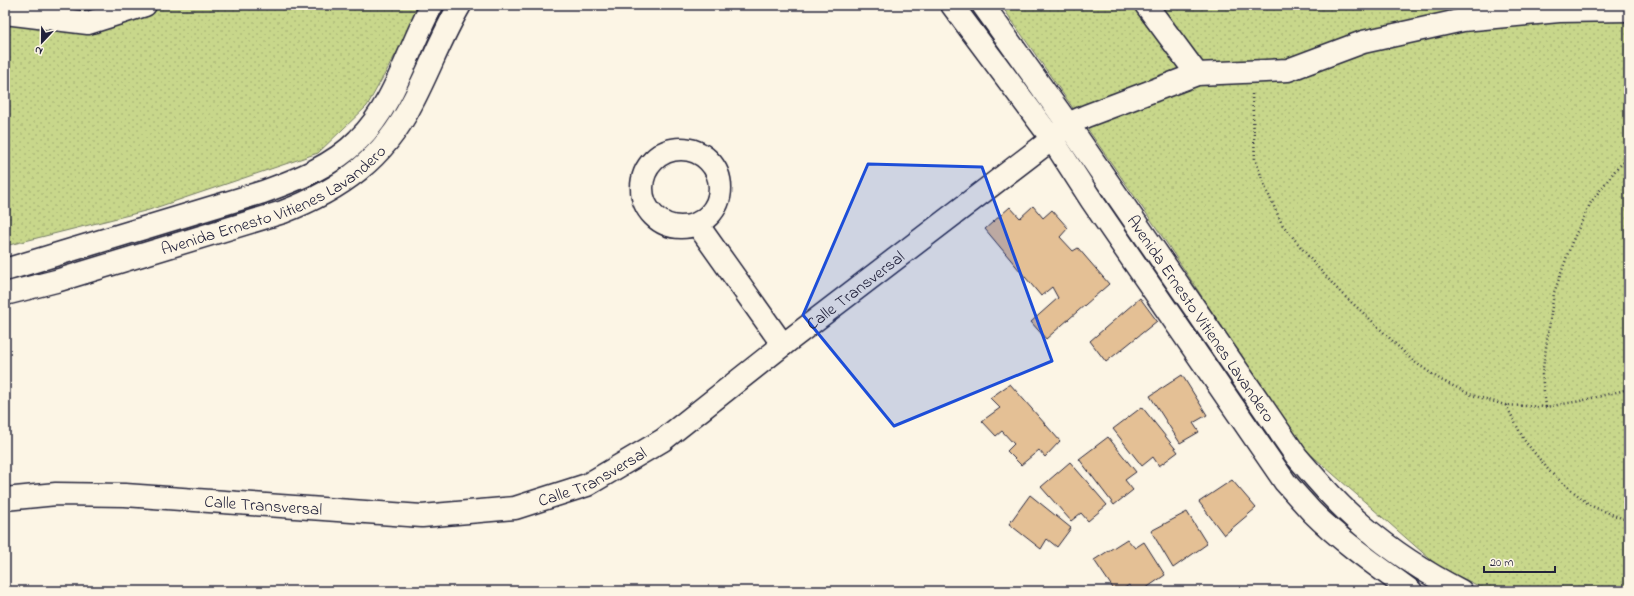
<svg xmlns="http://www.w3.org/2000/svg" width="1634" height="596" font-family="'Indie Flower',sans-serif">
<defs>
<pattern id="green-dots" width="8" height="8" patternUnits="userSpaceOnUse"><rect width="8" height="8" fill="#c8d78b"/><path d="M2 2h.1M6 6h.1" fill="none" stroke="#acb879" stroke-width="1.8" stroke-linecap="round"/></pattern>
</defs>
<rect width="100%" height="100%" fill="#fcf5e5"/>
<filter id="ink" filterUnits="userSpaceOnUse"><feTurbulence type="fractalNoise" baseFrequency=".025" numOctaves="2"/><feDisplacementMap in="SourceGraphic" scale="8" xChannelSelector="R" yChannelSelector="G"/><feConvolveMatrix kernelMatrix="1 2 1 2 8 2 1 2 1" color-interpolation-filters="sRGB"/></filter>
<g filter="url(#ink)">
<g fill="url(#green-dots)" stroke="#757c63">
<polygon points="5,5 423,5 367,106 318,153 149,210 5,246"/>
<polygon points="1001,5 1629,5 1629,591 1489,591 1438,566 1300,445 1158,230"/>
</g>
<g fill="#e4c095" stroke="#22223b">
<polygon points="1033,206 1043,218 1052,210 1068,228 1060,237 1073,251 1078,248 1109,284 1046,339 1031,322 1058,298 1052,287 1041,296 985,229 1010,207 1020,218"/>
<polygon points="1140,298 1157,321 1106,362 1090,341"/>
<polygon points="1182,375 1207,415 1193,423 1199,432 1180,443 1150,396"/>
<polygon points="1010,384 1060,441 1045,457 1039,450 1021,465 1007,451 1014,444 1002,431 996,436 982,421 1000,408 990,398"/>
<polygon points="1142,407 1178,452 1159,466 1153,457 1142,466 1113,429"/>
<polygon points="1108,437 1136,472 1125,480 1133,490 1114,505 1079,459"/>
<polygon points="1070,462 1107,505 1088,521 1081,513 1071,521 1041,487"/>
<polygon points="1232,480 1256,508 1224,535 1199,502"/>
<polygon points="1030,495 1071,528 1057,547 1047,539 1041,549 1009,524"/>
<polygon points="1187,512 1207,544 1173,568 1151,531"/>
<polygon points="1127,539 1135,548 1144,542 1165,575 1142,591 1134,591 1129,585 1120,591 1115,591 1094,560"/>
</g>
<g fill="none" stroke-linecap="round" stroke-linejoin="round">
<defs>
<g id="minor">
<path d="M952,5L1052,139L1092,201L1285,482C1294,492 1303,502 1312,512C1342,542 1377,566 1411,591"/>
<path id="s1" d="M983,5L1068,124L1297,457C1318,481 1338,505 1362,525C1392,551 1426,573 1461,591"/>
<polyline points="1146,5 1197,74"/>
<polyline points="5,13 88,23 145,5"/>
<circle cx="681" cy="188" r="39"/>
<polyline points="697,224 783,345"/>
<path d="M5,270L263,192C296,180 333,166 358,140C395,104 408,49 432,5"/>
<path id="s2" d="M5,294L56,281L283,212C340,190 384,159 412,103C429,71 441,37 460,5"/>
<path id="s3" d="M5,499L56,494L125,495L422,516L515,508L587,485L663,440L783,345L1052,139L1068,124L1086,116L1197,74L1288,70L1363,42L1463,20L1559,11L1629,10"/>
</g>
</defs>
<use href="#minor" stroke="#22223b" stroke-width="25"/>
<g stroke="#22223b" stroke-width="2.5" stroke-dasharray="1 3" stroke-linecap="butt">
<polyline points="1252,94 1255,159 1266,189 1282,224 1313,262 1341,293 1369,318 1413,361 1441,380 1472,395 1505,405 1546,407 1580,401 1629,389"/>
<polyline points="1506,405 1524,440 1551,473 1591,506 1629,521"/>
<polyline points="1546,407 1542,375 1554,293 1572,242 1591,202 1617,168 1629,158"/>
</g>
<use href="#minor" stroke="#fcf5e5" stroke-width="22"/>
</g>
</g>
<path fill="#1d4ed8" fill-opacity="0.2" stroke="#1d4ed8" stroke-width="3" stroke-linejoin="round" d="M868,164L982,167L1052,361L894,426L803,315Z"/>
<g text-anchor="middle" stroke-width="4" stroke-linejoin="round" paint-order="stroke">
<g font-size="17" fill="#22223b" stroke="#fcf5e5">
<text dy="6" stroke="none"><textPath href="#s2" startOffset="286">Avenida Ernesto Vitienes Lavandero</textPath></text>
<text dy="6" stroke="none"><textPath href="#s3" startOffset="919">Calle Transversal</textPath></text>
<text dy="6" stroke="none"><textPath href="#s1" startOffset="382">Avenida Ernesto Vitienes Lavandero</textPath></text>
<text dy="6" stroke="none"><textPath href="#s3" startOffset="595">Calle Transversal</textPath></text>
<text dy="6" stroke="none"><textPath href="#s3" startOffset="259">Calle Transversal</textPath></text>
</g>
</g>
<rect width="1634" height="596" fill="none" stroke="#fcf5e5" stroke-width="20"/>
<rect x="10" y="10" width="1614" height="576" fill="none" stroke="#22223b" stroke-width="1.5" filter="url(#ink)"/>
<g transform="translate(42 42) rotate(202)" stroke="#fcf5e5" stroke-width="3" paint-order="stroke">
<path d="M0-3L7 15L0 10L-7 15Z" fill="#22223b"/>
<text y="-6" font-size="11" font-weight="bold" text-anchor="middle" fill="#22223b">N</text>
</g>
<path d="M1484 566v6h71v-6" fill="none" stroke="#22223b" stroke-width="2"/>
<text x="1490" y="566" font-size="12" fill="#22223b" stroke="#fcf5e5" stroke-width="3" paint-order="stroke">20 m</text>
</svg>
